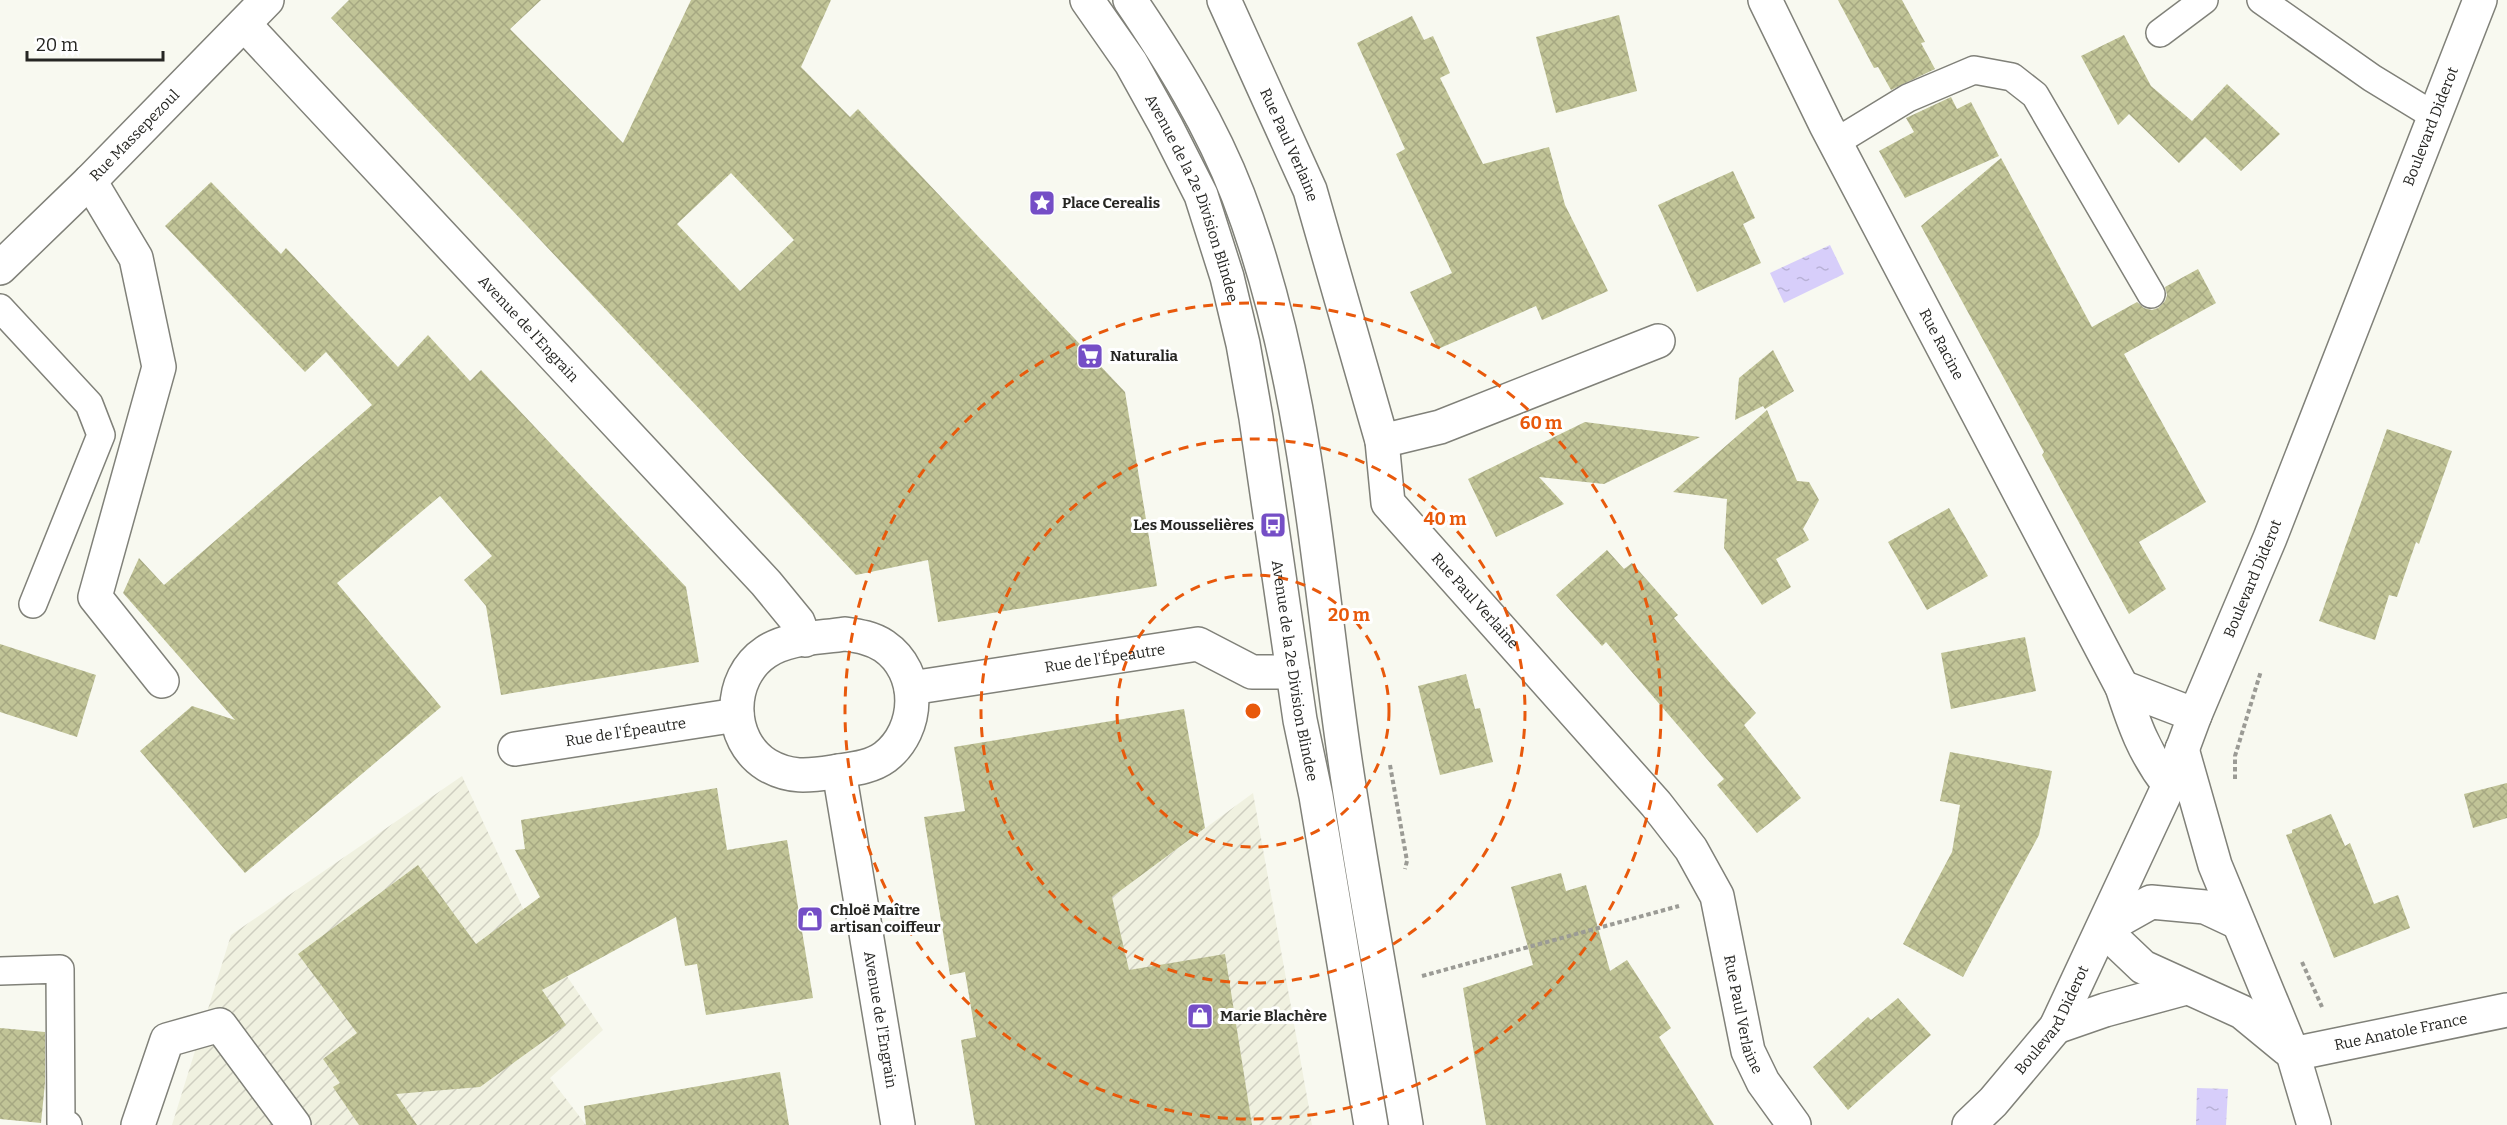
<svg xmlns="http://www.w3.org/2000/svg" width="2507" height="1125" font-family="Bitter,serif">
<defs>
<pattern id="industrial-furrows" width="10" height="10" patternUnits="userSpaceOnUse" patternTransform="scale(1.5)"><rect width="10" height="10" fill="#f0f1e0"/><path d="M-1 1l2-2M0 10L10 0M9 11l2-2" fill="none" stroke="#cecec0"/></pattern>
<pattern id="water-ripples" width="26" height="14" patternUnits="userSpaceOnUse" patternTransform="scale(1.5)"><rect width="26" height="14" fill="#d7cefa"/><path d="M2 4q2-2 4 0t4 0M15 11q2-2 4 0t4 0" fill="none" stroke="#b8b1d6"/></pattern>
<pattern id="building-cross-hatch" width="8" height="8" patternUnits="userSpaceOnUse" patternTransform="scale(1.5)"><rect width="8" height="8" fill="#c1c497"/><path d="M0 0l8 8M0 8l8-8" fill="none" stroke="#a6a882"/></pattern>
</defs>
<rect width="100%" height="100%" fill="#f8f9f0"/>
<g fill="url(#industrial-furrows)">
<polygon points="462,776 526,915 603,1030 550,1078 586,1125 172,1125 231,935"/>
<polygon points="1253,793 1312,1125 1157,1125 1112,897"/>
</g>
<g fill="url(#water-ripples)">
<polygon points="1830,245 1844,274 1784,303 1770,273"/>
<polygon points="2197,1088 2228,1089 2226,1125 2196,1125"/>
</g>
<g fill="url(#building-cross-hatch)" fill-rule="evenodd">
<path d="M349,0H541L510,29L623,143L691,0H831L801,67L850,117L858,109L1125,392L1157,586L938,622L928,560L856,575L331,18ZM731,173L794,240L740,291L677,224Z"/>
<polygon points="1838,0 1902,0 1925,42 1921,43 1935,69 1891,90 1878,67 1874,68"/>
<polygon points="1619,15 1637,91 1556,113 1536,37"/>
<polygon points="1412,16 1424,40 1433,36 1450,73 1440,78 1483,164 1549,147 1565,205 1608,291 1542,320 1536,306 1438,349 1410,292 1452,273 1396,154 1405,149 1357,43"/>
<polygon points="2124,35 2151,86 2192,121 2227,84 2280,134 2241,171 2205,137 2179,163 2129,114 2118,125 2081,56"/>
<polygon points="1951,97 1957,109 1971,102 1999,156 1905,198 1879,151 1914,132 1906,118"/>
<polygon points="2001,158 2092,327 2137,302 2144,308 2152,310 2158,308 2165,301 2167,295 2165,287 2198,269 2216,303 2124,354 2206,502 2139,542 2166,589 2129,614 2042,455 2044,452 2018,404 1921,226"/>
<polygon points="1733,171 1755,218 1743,224 1761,263 1697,292 1658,205"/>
<polygon points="211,182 281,254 286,248 398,367 428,335 470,381 481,370 686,587 699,662 501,695 486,606 464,580 492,556 440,496 337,583 441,707 245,873 140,751 192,706 235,720 123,593 139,558 164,585 372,405 326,352 305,372 165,226"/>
<polygon points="1773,350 1794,391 1765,409 1763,406 1735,420 1739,378"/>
<polygon points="1767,410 1797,481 1809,482 1819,500 1803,529 1809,540 1776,559 1791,587 1762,605 1724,548 1727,499 1673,492"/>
<polygon points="1585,422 1700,437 1604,484 1539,477 1564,504 1496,537 1468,479"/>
<polygon points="2387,429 2452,451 2419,544 2416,542 2397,597 2389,595 2375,640 2319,621"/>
<polygon points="1949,508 1988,576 1927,610 1888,542"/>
<polygon points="1607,550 1624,569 1632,563 1678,615 1674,618 1756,713 1744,725 1801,798 1757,833 1717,785 1724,779 1606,642 1602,646 1556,595"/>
<polygon points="2025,637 2036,691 1951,709 1941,653"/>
<polygon points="0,644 96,675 77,737 0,712"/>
<polygon points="1466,674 1475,709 1480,708 1493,762 1440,775 1418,686"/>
<polygon points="1184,709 1205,828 1112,897 1129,970 1225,954 1252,1125 975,1125 961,1040 976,1037 965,972 950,975 924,817 965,811 954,747"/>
<polygon points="1950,752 2052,771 2039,835 1963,977 1903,944 1952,852 1960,805 1940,801"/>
<polygon points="2507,783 2507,818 2473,828 2464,794"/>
<polygon points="717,788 727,850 787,840 813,998 706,1015 697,964 685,966 676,917 542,990 566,1025 480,1087 396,1094 417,1125 359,1125 333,1087 340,1083 323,1059 357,1033 298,954 418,865 476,944 540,897 515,850 525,849 521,820"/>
<polygon points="2331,814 2345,846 2350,843 2374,904 2398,895 2410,928 2334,958 2286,835 2292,833 2292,830"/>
<polygon points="1561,873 1566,891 1586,885 1610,971 1627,960 1671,1028 1659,1037 1714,1125 1486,1125 1463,988 1533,965 1511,887"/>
<polygon points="1898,998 1931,1035 1848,1110 1813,1067 1868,1017 1871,1020"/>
<polygon points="0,1028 45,1032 45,1083 41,1123 0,1119"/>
<polygon points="780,1072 789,1125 586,1125 584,1106"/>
</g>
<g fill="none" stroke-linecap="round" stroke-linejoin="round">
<defs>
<g id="service">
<polyline points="2261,0 2372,78 2436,117"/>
<polyline points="2160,33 2204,0"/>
<polyline points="1836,142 1908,98 1974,70 2012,77 2035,95 2151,294"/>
<polyline points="0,308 89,404 101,435 33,604"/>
<polyline points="0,971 60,969 61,1123 68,1125"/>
</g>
<g id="minor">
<path id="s1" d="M1224,0L1310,190L1382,441L1388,503L1656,804L1691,849L1717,896L1748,1051L1763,1082L1794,1125"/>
<path id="s2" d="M1765,0L1826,125L2122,687C2134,724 2144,753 2169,785"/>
<path id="s3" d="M244,24L766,583L798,622L805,640"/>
<polyline points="90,181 136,258 159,367 95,597 162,681"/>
<path id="s4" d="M0,268L90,181L267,0"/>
<polyline points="1382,441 1440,427 1658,341"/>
<path d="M845,634C859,636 872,638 884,646C922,672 920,730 885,757C870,768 851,769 833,772C808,776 789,778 767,765C727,740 727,678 766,652C788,637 820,638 845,634Z"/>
<polyline points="2122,687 2195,715"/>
<path id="s5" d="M911,688L1198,644L1252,672H1293"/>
<path id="s6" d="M515,749L737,715"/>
<polyline points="2182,749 2215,865 2293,1054 2314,1125"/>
<path id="s7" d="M839,771L898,1125"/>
<polyline points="2103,929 2143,967 2242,1012 2287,1049"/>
<polyline points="2103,929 2151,902 2205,907 2237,922"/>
<polyline points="2056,1027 2105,1010 2186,988"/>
<path id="s8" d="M2293,1054L2507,1010"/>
<polyline points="138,1125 167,1040 220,1025 294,1125"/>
<path id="s9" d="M1969,1125L1993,1102L2056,1027L2169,785L2195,715L2270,538L2480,0"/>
</g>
<g id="secondary">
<path id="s10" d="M1087,0L1131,63L1166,126L1201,195L1227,277L1243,344L1256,418L1300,720L1316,796L1371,1125"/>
<path d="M1130,0C1172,62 1211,125 1238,195C1307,376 1317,570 1345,760C1363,882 1386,1003 1406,1125"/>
</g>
</defs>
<use href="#service" stroke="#808179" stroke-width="30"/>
<use href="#minor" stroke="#808179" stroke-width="36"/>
<use href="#secondary" stroke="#808179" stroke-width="36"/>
<g stroke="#9b9b95" stroke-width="4" stroke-dasharray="4.5 3" stroke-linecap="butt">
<polyline points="1390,765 1407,861 1405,869"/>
<polyline points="2235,779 2235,756 2261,671"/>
<polyline points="2302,962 2322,1007"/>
<polyline points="1422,976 1679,906"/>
</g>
<use href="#service" stroke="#fff" stroke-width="27"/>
<use href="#minor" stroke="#fff" stroke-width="33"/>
<use href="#secondary" stroke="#fff" stroke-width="33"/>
</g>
<g fill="none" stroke="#e8590c" stroke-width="3" stroke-dasharray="10 8">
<circle cx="1253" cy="711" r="136"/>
<circle cx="1253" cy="711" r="272"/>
<circle cx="1253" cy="711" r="408"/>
</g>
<defs>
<symbol id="sight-square" viewBox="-11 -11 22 22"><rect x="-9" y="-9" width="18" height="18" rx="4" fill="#754ec6" stroke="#fff"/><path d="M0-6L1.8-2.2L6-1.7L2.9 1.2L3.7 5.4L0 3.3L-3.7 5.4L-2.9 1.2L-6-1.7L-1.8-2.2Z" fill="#fff"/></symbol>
<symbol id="supermarket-square" viewBox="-11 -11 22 22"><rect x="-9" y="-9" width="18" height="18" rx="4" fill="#754ec6" stroke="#fff"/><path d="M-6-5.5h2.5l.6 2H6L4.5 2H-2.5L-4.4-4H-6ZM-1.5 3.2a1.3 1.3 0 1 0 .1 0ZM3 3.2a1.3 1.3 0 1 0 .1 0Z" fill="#fff"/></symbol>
<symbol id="bus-square" viewBox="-11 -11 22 22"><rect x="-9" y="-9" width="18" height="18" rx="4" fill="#754ec6" stroke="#fff"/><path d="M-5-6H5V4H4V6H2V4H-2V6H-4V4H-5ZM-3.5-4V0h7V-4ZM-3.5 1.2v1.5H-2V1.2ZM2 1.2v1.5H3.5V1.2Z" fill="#fff"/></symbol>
<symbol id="shop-square" viewBox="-11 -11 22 22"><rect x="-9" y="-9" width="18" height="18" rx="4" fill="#754ec6" stroke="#fff"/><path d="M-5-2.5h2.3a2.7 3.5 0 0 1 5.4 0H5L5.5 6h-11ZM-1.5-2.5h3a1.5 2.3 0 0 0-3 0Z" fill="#fff"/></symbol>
</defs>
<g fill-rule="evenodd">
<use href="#sight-square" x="1027" y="188" width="30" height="30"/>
<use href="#supermarket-square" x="1075" y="341" width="30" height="30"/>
<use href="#bus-square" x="1258" y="510" width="30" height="30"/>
<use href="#shop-square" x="795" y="904" width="30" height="30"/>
<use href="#shop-square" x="1185" y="1001" width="30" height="30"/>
</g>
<g text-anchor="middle" stroke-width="6" stroke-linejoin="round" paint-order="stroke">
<g font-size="15" fill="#262623" stroke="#fff">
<text dy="5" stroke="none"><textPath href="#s9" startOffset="1107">Boulevard Diderot</textPath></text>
<text dy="5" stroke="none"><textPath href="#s4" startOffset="189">Rue Massepezoul</textPath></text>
<text dy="5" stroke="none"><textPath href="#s1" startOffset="159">Rue Paul Verlaine</textPath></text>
<text dy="5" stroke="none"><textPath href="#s10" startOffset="226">Avenue de la 2e Division Blindee</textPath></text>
<text dy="5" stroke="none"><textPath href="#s3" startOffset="417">Avenue de l'Engrain</textPath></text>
<text dy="5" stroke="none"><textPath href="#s2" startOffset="387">Rue Racine</textPath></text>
<text dy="5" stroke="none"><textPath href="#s9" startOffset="621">Boulevard Diderot</textPath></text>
<text dy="5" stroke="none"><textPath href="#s1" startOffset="663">Rue Paul Verlaine</textPath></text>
<text dy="5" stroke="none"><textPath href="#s5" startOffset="196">Rue de l'Épeautre</textPath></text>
<text dy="5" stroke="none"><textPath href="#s10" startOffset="712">Avenue de la 2e Division Blindee</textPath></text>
<text dy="5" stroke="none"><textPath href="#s6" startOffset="112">Rue de l'Épeautre</textPath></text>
<text dy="5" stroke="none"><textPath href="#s1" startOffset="1167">Rue Paul Verlaine</textPath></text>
<text dy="5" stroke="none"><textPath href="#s9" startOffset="135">Boulevard Diderot</textPath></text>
<text dy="5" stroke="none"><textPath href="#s7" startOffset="252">Avenue de l'Engrain</textPath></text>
<text dy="5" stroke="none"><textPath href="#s8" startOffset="110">Rue Anatole France</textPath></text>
</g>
<g font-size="15" font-weight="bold" fill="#262623" stroke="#fff" text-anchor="start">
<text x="1062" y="208">Place Cerealis</text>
<text x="1110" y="361">Naturalia</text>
<text x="1254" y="530" text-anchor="end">Les Mousselières</text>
<text x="830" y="915">Chloë Maître<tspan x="830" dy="17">artisan coiffeur</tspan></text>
<text x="1220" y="1021">Marie Blachère</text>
</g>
</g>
<circle cx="1253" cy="711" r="9" fill="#e8590c" stroke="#fff" stroke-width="3"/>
<g font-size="18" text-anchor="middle" font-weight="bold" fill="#e8590c" stroke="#fff" stroke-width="6" stroke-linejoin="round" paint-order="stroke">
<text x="1541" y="429">60 m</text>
<text x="1445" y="525">40 m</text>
<text x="1349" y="621">20 m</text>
</g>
<path d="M27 51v9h136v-9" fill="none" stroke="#262623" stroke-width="3"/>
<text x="36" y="51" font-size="18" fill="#262623" stroke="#ffffff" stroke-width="4.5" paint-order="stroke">20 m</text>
</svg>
